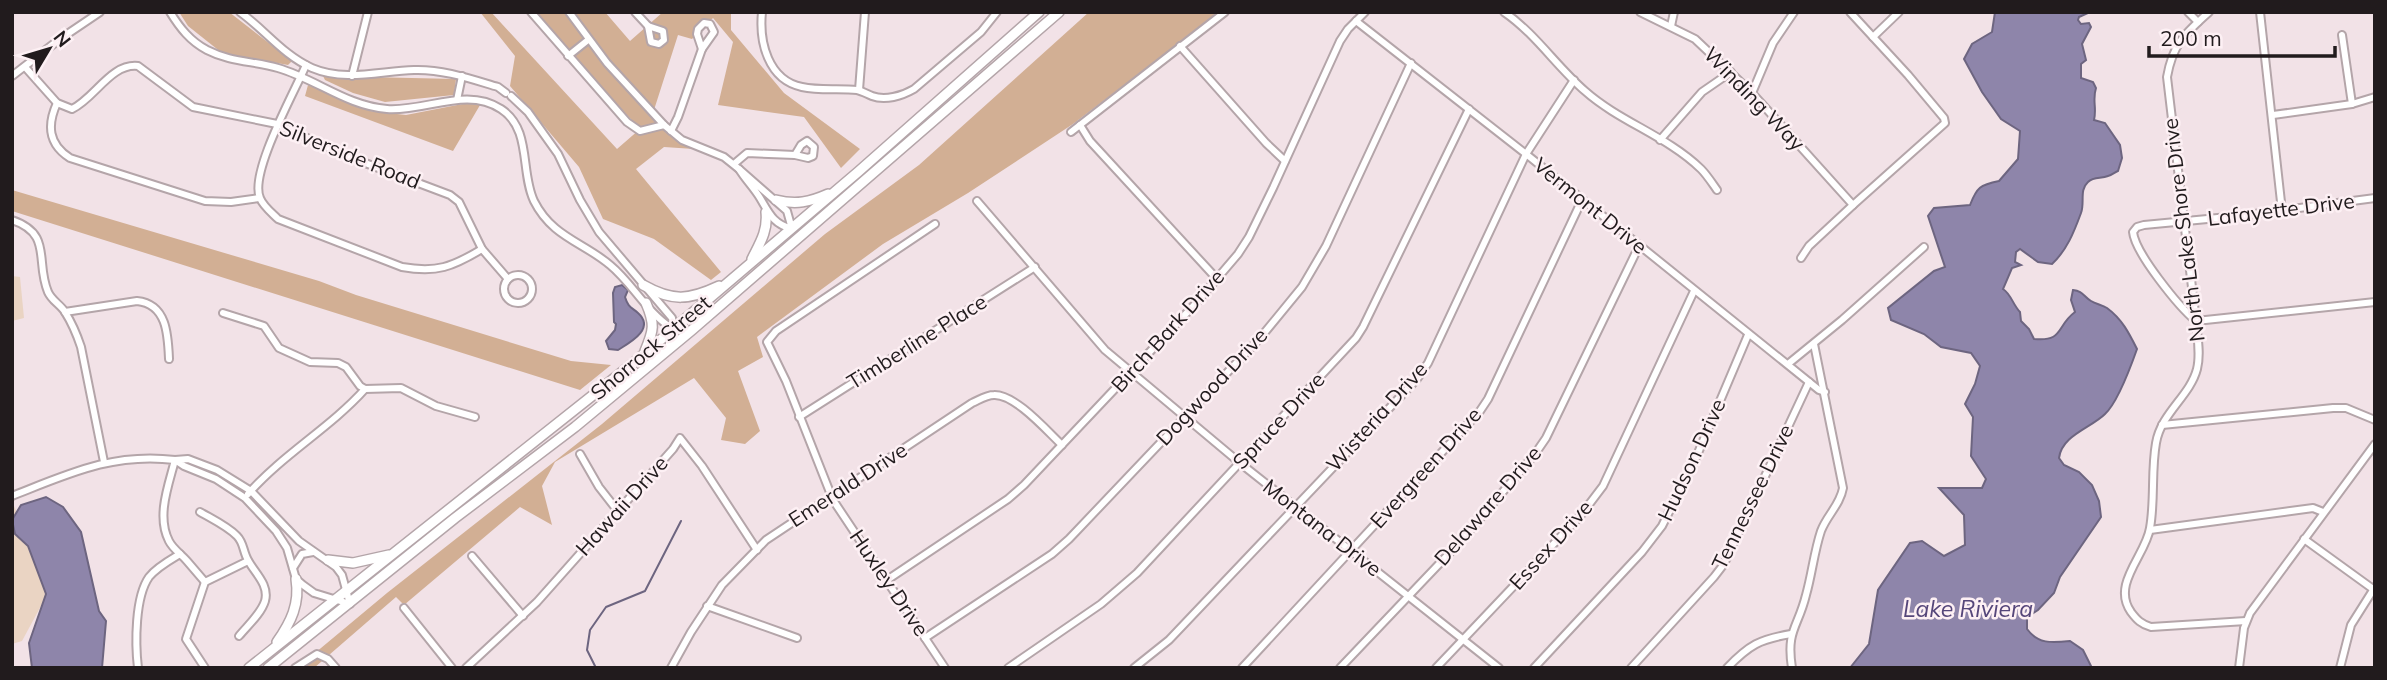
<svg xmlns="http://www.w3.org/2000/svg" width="2387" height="680" font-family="Mulish,sans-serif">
<rect width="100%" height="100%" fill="#f2e2e7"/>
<g fill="#ead4c3">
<polygon points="12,276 20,277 24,318 12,321"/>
<polygon points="12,501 49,591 22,641 12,644"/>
</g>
<g fill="#d2af94">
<polygon points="179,12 229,12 292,61 288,65 222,53 188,26"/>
<polygon points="480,12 491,12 617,149 640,129 531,12 605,12 630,41 663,12 731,12 731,30 784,93 860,149 841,168 804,117 718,105 733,42 713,18 692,39 678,35 653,113 694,149 664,147 636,169 721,272 711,280 654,239 603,219 579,167 510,86 515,56"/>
<polygon points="1089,12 1220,12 1073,124 968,193 883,244 757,337 763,357 738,371 760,431 745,444 721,440 726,418 694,378 555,462 542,486 552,525 520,507 404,605 396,597 314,668 297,668 387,593 602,424 825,234 919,165"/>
<polygon points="323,76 456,79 454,95 385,102 353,93 325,80"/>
<polygon points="308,85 370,111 406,115 483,100 453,151 305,96"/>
<polygon points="12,190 319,281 356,295 571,361 611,365 580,390 12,211"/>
</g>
<g fill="#8e85aa" stroke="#6d6580" stroke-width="2">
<path d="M1995,12H2090L2079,17L2078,20L2081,24L2089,23L2091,27L2082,44L2086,60L2081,64V78L2093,82L2096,88C2092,100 2097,108 2094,120L2105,123L2120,145L2122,158L2118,171C2115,172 2112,175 2108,176C2101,179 2094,176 2088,182C2079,190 2085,203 2081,213C2074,232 2067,250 2052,264L2038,262L2020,249L2016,252L2015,262L2021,265L2012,268L2003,289C2011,294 2013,305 2020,312L2021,321L2029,329L2034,339C2064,342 2056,326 2075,312L2071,300L2073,290C2083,291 2083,296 2091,301C2096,304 2102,305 2107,308C2122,319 2129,333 2137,349C2131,366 2118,402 2105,414C2091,428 2062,435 2059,458L2064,465L2079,472L2092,485L2099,501L2101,517L2060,577L2054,593L2038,610L2027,617V629C2038,644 2051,643 2070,641L2083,650L2092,668H1850L1869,644L1878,590L1910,543L1922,541L1944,556L1965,545L1964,515L1939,488H1982L1986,479L1971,456L1973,417L1965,404L1975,384L1980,366L1971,353L1941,347L1924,334L1891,320L1888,308L1934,271L1945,267L1928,216L1934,208L1970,205C1977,187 1980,185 1999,181L2018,159L2020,131L2001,119L1982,92L1964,59L1972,44L1992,32Z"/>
<path d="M622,285L628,290L625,297C628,307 631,307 638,313C656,329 629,343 618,350L609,349L606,341L615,330L616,324L614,322L613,293L615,287Z"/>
<polygon points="46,497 63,507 81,532 99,611 106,621 102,668 32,668 29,643 46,594 28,546 15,534 12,520 21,505"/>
</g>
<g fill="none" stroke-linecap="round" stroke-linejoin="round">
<polyline stroke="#6d6580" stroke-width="2" points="596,668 587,650 590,630 606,607 645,591 681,521"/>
<defs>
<g id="minor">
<path d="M170,12C180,28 190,41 207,50C230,62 254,61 278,68C316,79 347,106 387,109C425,112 467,86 501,109C532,129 520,172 534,201C552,237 583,242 610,265C632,283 646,311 670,327C676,331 682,332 690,331"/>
<path d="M240,12C265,30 283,55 312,68C345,82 380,71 414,70C443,69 471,79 498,87L506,93"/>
<polyline points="531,12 627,122 640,131 664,125"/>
<polyline points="569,12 607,63 664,125 682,140 724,157 739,169"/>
<polyline points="635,12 648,26"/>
<path d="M762,12C759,42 768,80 802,87C820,91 839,88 857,90C862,91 867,94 872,96C885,101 902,96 914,89L981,32L997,12"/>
<path d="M1504,12C1535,33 1557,67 1585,91C1620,122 1667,136 1701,169C1707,175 1712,183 1717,190"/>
<polyline points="1640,12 1695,39 1752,93 1853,205"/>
<polyline points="2188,12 2198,22"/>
<path d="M2209,12C2185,34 2173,43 2167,77L2196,321C2197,336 2201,353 2197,369C2190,396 2161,413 2156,443C2151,471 2155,500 2150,528C2146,555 2111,584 2131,612C2137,620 2141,624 2151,627L2246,621"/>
<polyline points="2260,12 2282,211"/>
<polyline points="1356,21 1526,154 1819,390 1825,392"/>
<polygon points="704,23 710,24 714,32 702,49 697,34 698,29"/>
<polygon points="648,26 663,31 664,40 659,44 651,42"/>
<polyline points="1671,26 1674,12"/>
<polyline points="2342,35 2352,104"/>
<polyline points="1873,37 1899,12"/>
<polyline points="1180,46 1266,143 1285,161"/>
<polyline points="568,56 588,40"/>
<path d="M306,65C295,91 249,173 260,198C263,206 272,213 278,219L402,267C437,273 452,267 482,249"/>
<path d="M25,67L57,103L72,109C95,98 111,63 138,66L193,107L277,124L344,155L450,195L459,202L482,249L508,279"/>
<polyline points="12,76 60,39 100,12"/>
<polyline points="352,76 368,12"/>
<polyline points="859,90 865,12"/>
<polyline points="1752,93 1773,43 1794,12"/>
<polyline points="511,96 528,112 558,154 580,200 599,232 672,318 674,329 668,347"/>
<polyline points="457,100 462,76"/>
<path d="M57,103C47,125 48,144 70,158L205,201L231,202L259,198"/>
<polyline points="2273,115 2352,104 2375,97"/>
<polyline points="1080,125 1090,141 1217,279"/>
<polyline points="671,131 678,117 702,49"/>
<polyline points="1071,132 1225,12"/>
<polyline points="1660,140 1702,92 1731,72"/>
<polygon points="807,141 814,147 813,156 808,158 795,155 801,145"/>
<polyline points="734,164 747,153 795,155"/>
<path d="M739,169L787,211L792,229C773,224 769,213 760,198C754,188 745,179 739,169Z"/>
<path d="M2375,198L2239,216L2144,225L2137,227L2133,232C2135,253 2179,307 2196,321L2375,302"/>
<polyline points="977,201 1105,350 1240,463 1499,668"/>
<path d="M12,220C53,234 35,261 48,292C52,301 60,304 65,312C72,323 77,335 81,347L104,462"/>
<polyline points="935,224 776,331 767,342 786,381 833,500 945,668"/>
<polyline points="1801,258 1809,246 1853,205 1945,123 1944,118 1908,75 1850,12"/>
<circle cx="518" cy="289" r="14"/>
<path d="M65,312L137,301C167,304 168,335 169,359"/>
<polyline points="223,313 264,326 279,348 310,362 338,363 346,367 360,386 365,389 401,388 436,406 475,417"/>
<polyline points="1788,364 1842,320 1924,247"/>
<polyline points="799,417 1035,267"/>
<polyline points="2162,425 2333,408 2346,408 2375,420"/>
<polyline points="580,454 599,487 617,510"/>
<polygon points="188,459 217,470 251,491 299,541 336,567 342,575 350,604 314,593 303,585 296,579 287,548 276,531 245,498 216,479 184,466 175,460"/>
<path d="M248,494C283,454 330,428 365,389"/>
<path d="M12,496C68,474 114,452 175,460C169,484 156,516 169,541C173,549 181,554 187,561C193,568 199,575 205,582"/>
<path d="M200,512C212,519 227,526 237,536C243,542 243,549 246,556C251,570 270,583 265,601C261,614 247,626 239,636"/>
<polyline points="2150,530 2313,508 2323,512"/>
<polyline points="2304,539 2373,589"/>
<polyline points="472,556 523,616"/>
<polyline points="293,568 302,554 313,552"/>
<polyline points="887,580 1008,499 1024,485 1197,302 1238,254 1249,237 1273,188 1340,41 1348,29 1365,12"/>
<polyline points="707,606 797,638"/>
<polyline points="404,608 452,668"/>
<polyline points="925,638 1052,554 1069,539 1261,337 1302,287 1326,246 1411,63"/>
<path d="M138,668C135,643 135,597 149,577C157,567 170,560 180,554"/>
<polyline points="205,668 186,639 205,582 248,561"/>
<polyline points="295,668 317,654 328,659 336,668"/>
<polyline points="466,668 537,602 673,449 680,438 702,466 757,550"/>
<path d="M671,668L691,632L722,585L766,540L972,403C979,400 986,395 994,395C1015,394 1047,431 1062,445"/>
<polyline points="1008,668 1101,604 1137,573 1356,338 1363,327 1469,109"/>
<polyline points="1134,668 1169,640 1417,379 1428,363 1526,154 1574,80"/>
<polyline points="1242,668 1480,411 1488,399 1582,200"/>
<polyline points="1340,668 1460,542 1535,454 1546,438 1639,246"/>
<polyline points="1436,668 1581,515 1603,486 1694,291"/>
<polyline points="1534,668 1642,552 1662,526 1695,460 1748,335"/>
<polyline points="1631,668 1714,577 1724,564 1809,382"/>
<path d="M1727,668C1749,645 1760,639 1791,634"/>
<path d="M1792,668C1786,630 1798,628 1806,595C1812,574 1814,552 1821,531C1827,515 1840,505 1843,488L1814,344"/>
<polyline points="2239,668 2244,628 2250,613 2375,444"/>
<polyline points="2340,668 2351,625 2375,587"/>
</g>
<g id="secondary">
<path d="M776,200C796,205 810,202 828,194"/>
<path d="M752,259C760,243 768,231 766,212"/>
<path d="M643,285C673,302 689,300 719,286"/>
<path d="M645,351C654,330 655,324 646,303"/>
<polyline points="328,560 353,563 389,555"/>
<path d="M277,642C291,622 300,604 296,579"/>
<polyline points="249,668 631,365 858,172 1039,12"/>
<polyline points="268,668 455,518 575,427 692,330 1059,12"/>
</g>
</defs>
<use href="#minor" stroke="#b4a5a9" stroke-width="10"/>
<use href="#secondary" stroke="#b4a5a9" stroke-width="12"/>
<use href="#minor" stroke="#fff" stroke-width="6"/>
<use href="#secondary" stroke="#fff" stroke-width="9"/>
</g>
<g text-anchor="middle" stroke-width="5" stroke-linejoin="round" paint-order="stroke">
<g font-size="21" fill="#211b1d" stroke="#fdf0f4">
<text transform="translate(1754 99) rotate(46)" y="7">Winding Way</text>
<text transform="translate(350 155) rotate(22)" y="7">Silverside Road</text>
<text transform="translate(1590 206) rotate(39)" y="7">Vermont Drive</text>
<text transform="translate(2281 210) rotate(-7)" y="7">Lafayette Drive</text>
<text transform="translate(2184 230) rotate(-97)" y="7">North Lake Shore Drive</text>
<text transform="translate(1168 331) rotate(-48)" y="7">Birch Bark Drive</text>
<text transform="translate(917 342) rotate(-32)" y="7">Timberline Place</text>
<text transform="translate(651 348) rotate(-40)" y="7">Shorrock Street</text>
<text transform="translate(1212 387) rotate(-47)" y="7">Dogwood Drive</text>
<text transform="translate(1377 417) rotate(-48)" y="7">Wisteria Drive</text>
<text transform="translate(1279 421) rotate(-47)" y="7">Spruce Drive</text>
<text transform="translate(1692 460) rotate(-65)" y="7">Hudson Drive</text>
<text transform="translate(1426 468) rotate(-48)" y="7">Evergreen Drive</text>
<text transform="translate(848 485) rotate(-33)" y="7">Emerald Drive</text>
<text transform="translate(1753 497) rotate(-64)" y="7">Tennessee Drive</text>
<text transform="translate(622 506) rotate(-48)" y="7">Hawaii Drive</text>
<text transform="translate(1488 506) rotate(-49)" y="7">Delaware Drive</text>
<text transform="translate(1322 528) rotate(38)" y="7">Montana Drive</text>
<text transform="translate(1551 545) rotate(-48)" y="7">Essex Drive</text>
<text transform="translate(889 583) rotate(56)" y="7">Huxley Drive</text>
</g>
<g font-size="23" font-style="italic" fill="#55467a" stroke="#fdf0f4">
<text x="1968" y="617">Lake Riviera</text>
</g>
</g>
<rect width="2387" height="680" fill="none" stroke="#211b1d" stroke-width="28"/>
<g transform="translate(49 49) rotate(52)" stroke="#fdf0f4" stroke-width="5" paint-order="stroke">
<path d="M0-5L12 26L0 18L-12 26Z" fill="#211b1d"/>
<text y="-10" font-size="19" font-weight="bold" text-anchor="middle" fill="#211b1d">N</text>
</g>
<path d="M2149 46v10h186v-10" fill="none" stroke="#211b1d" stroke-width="3.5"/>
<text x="2160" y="46" font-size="21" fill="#211b1d" stroke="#fdf0f4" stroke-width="5" paint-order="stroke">200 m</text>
</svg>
